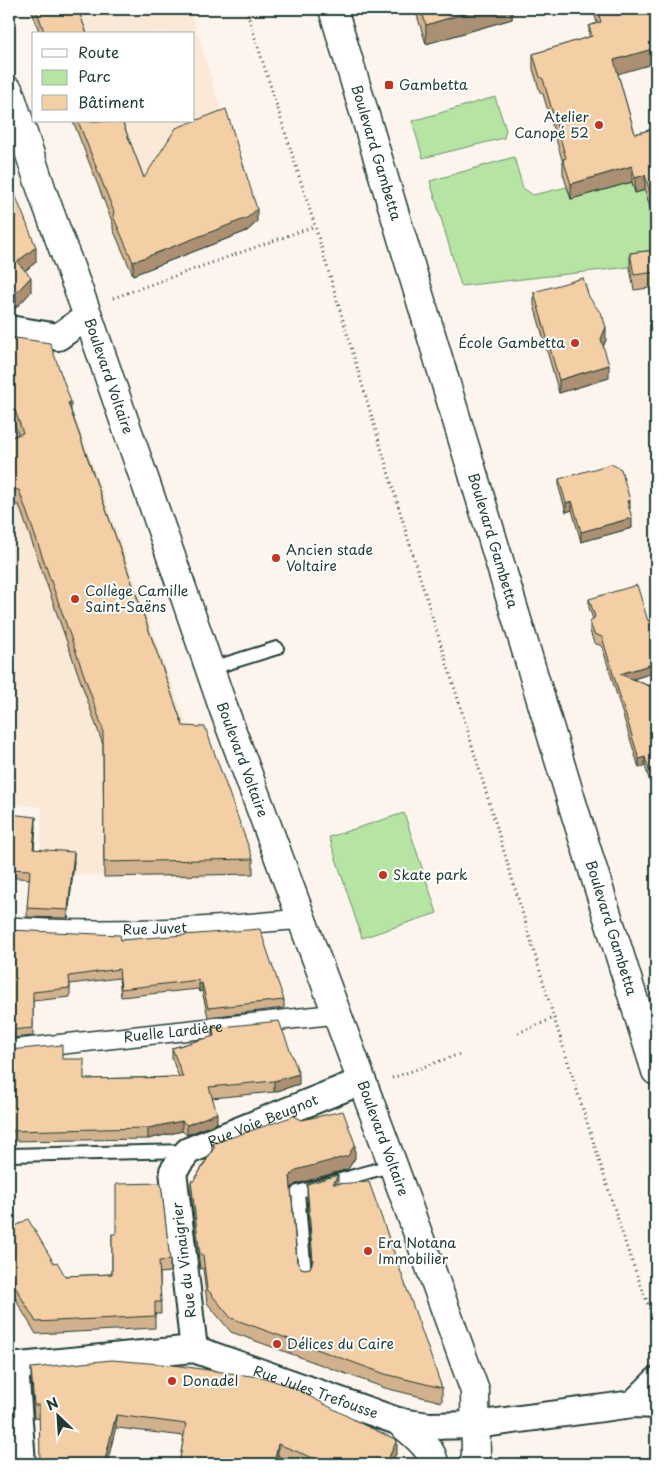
<svg xmlns="http://www.w3.org/2000/svg" width="665" height="1473" font-family="'Playpen Sans',sans-serif">
<rect width="100%" height="100%" fill="#fdf5ed"/>
<filter id="ink" filterUnits="userSpaceOnUse"><feTurbulence type="fractalNoise" baseFrequency=".02" numOctaves="2"/><feDisplacementMap in="SourceGraphic" scale="10" xChannelSelector="R" yChannelSelector="G"/><feConvolveMatrix kernelMatrix="1 2 1 2 8 2 1 2 1" color-interpolation-filters="sRGB"/></filter>
<g filter="url(#ink)">
<g fill="#fae9d7">
<polygon points="31,9 190,9 256,223 247,231 170,261 136,273 131,270 113,229 114,225 73,121 194,121 194,34 40,34"/>
<polygon points="75,416 194,744 207,878 39,874 42,807 9,804 9,454 29,451 17,426"/>
</g>
<g fill="#b6e4a3" stroke="#6a906c">
<polygon points="495,97 506,130 504,138 423,158 412,121"/>
<polygon points="514,157 523,188 533,195 567,187 571,199 632,182 635,193 645,190 656,228 656,264 461,286 430,181"/>
<polygon points="404,813 437,913 362,938 329,837"/>
</g>
<g fill="none" stroke-linecap="round" stroke-linejoin="round">
<defs>
<g id="service">
<polyline points="209,669 277,648"/>
<polyline points="9,1155 188,1151"/>
<polyline points="305,1275 298,1192 393,1165"/>
</g>
<g id="pedestrian">
<path id="s1" d="M9,927C106,934 204,928 302,919"/>
<path id="s2" d="M9,1050L337,1014"/>
</g>
<g id="minor">
<polyline points="9,329 58,337 88,316"/>
<path id="s3" d="M194,1349L173,1171L188,1151L362,1081"/>
<polyline points="15,1366 22,1464"/>
<path id="s4" d="M9,1367L194,1349L400,1422L429,1426L475,1425L633,1404L656,1405"/>
<polyline points="633,1404 656,1381"/>
</g>
<g id="primary">
<path id="s5" d="M333,9L573,806L656,1071"/>
<path id="s6" d="M9,91L43,194L88,316L224,710L393,1165L475,1391L476,1458L473,1464"/>
<path d="M400,1422C411,1433 433,1447 434,1464"/>
</g>
</defs>
<use href="#service" stroke="#1f3d34" stroke-width="16"/>
<use href="#pedestrian" stroke="#1f3d34" stroke-width="22"/>
<use href="#minor" stroke="#1f3d34" stroke-width="30"/>
<use href="#primary" stroke="#1f3d34" stroke-width="31"/>
<g stroke="#1f3d34" stroke-width="3" stroke-dasharray="1 4" stroke-linecap="butt">
<polyline points="246,9 315,226 412,552 462,712 554,1018 627,1248 656,1326"/>
<polyline points="113,298 315,226"/>
<polyline points="518,1033 554,1018"/>
<polyline points="392,1078 460,1054"/>
</g>
<use href="#service" stroke="#fff" stroke-width="12"/>
<use href="#pedestrian" stroke="#fff" stroke-width="19"/>
<use href="#minor" stroke="#fff" stroke-width="26"/>
<use href="#primary" stroke="#fff" stroke-width="28"/>
</g>
<g fill="#d2b18d" stroke="#1f3d34">
<polygon points="31,9 78,9 87,34 40,34"/>
<polygon points="415,9 512,9 512,19 426,44"/>
<polygon points="593,9 656,9 618,74 635,134 656,128 656,228 645,190 635,193 632,182 571,199 563,174 563,163 543,94 540,92 533,69 533,54 589,37 589,26 597,23"/>
<polygon points="73,121 122,121 144,178 257,222 247,231 133,275 113,229 113,224"/>
<polygon points="9,187 36,262 25,271 31,292 16,308 9,307"/>
<polygon points="656,250 656,287 634,290 630,268 630,253"/>
<polygon points="534,292 589,297 606,340 603,346 609,378 559,393 534,305"/>
<polygon points="9,337 71,411 183,726 253,859 253,874 104,877 103,745 19,505 9,504 9,438 18,434 9,408"/>
<polygon points="559,479 630,509 629,509 632,528 581,542 572,510 566,512 559,488"/>
<polygon points="589,599 656,672 633,679 656,689 656,802 645,766 639,768 602,646 594,643 590,631 590,622 593,619 589,608"/>
<polygon points="9,814 36,826 34,849 74,861 68,918 27,917 27,908 30,879 9,877"/>
<polygon points="9,930 121,940 284,1000 284,1008 208,1017 202,991 199,992 198,989 121,997 119,978 70,984 70,997 33,1001 33,1036 11,1038 10,978 9,978"/>
<polygon points="212,1028 299,1084 274,1092 212,1098 217,1123 187,1135 182,1131 148,1139 9,1141 9,1050 62,1059 84,1079 179,1077 172,1059 172,1048 212,1037"/>
<polygon points="212,1144 355,1158 348,1169 296,1184 291,1188 297,1262 301,1268 305,1269 310,1268 312,1263 307,1198 307,1184 338,1184 442,1388 442,1402 385,1388 231,1332 207,1303 203,1268 200,1269 191,1194 191,1181 194,1181 212,1150"/>
<polygon points="9,1230 54,1263 65,1276 112,1274 112,1234 170,1260 170,1272 160,1273 161,1314 155,1314 155,1328 36,1334 18,1304 18,1302 13,1295 13,1291 9,1283"/>
<polygon points="31,1368 397,1452 393,1459 401,1464 298,1464 278,1456 276,1464 179,1464 184,1436 34,1418 31,1380"/>
</g>
<g fill="#ab9073" stroke="#1f3d34">
<polygon points="479,9 512,9 512,19 426,44 426,25"/>
<polygon points="656,48 656,63 614,75 614,60"/>
<polygon points="632,166 632,182 571,199 571,184"/>
<polygon points="645,175 645,190 635,193 635,178"/>
<polygon points="257,209 257,222 247,231 133,275 133,262"/>
<polygon points="36,247 36,262 17,277 17,262"/>
<polygon points="31,277 31,292 16,308 16,293"/>
<polygon points="606,327 606,340 601,352 601,339"/>
<polygon points="609,365 609,378 559,393 559,380"/>
<polygon points="71,402 71,417 68,403"/>
<polygon points="630,500 630,509 627,510 627,501"/>
<polygon points="572,501 572,510 566,512 566,503"/>
<polygon points="632,518 632,528 581,542 581,532"/>
<polygon points="656,663 656,672 620,683 620,674"/>
<polygon points="645,757 645,766 639,768 639,759"/>
<polygon points="36,817 36,826 33,858 33,849"/>
<polygon points="74,852 74,861 68,918 68,910"/>
<polygon points="202,983 202,991 199,992 199,984"/>
<polygon points="299,1074 299,1084 274,1092 274,1081"/>
<polygon points="217,1113 217,1123 187,1135 187,1125"/>
<polygon points="182,1121 182,1131 148,1139 148,1128"/>
<polygon points="355,1144 355,1158 348,1169 296,1184 290,1189 290,1176 296,1170"/>
<polygon points="338,1175 338,1189 333,1184"/>
<polygon points="116,1415 116,1427 107,1464 104,1464"/>
<polygon points="397,1440 397,1452 391,1464 389,1457"/>
<polygon points="278,1444 278,1456 276,1464 274,1464"/>
</g>
<g fill="#f4cea4" stroke="#1f3d34">
<polygon points="36,9 78,9 87,34 45,34"/>
<polygon points="421,9 479,9 426,25"/>
<polygon points="597,9 656,9 656,48 614,60 635,134 656,128 656,213 645,175 635,178 632,166 571,184 563,159 566,158 543,79 540,77 533,54 592,36 589,26 601,22"/>
<polygon points="226,109 257,209 247,218 133,262 113,216 114,212 78,121 122,121 144,178 176,128"/>
<polygon points="11,184 36,247 17,262 31,277 16,293 9,292 9,187"/>
<polygon points="656,250 656,272 634,275 630,253"/>
<polygon points="583,278 589,297 599,311 601,312 606,327 601,339 609,365 559,380 534,292"/>
<polygon points="9,337 50,343 71,402 68,403 183,726 205,727 253,859 104,862 103,729 19,490 9,489 9,438 23,433 9,393"/>
<polygon points="611,464 621,469 630,500 627,501 632,518 581,532 572,501 566,503 559,479"/>
<polygon points="637,585 648,621 653,620 656,632 656,663 620,674 656,689 656,793 645,757 639,759 602,637 594,634 590,622 595,617 589,599"/>
<polygon points="9,814 36,817 33,849 74,852 68,910 27,908 30,870 9,869"/>
<polygon points="260,929 284,1000 208,1008 202,983 199,984 198,980 121,989 119,969 69,976 70,988 33,992 33,1028 11,1030 10,970 9,970 9,930 120,935 121,940"/>
<polygon points="279,1021 299,1074 274,1081 209,1087 217,1113 187,1125 182,1121 148,1128 9,1131 9,1050 62,1045 62,1059 84,1059 84,1079 183,1077 172,1048 214,1036 212,1028"/>
<polygon points="343,1111 355,1144 348,1156 296,1170 290,1176 297,1262 301,1268 305,1269 310,1268 313,1261 307,1184 338,1175 333,1184 369,1182 442,1388 385,1374 231,1318 207,1289 203,1255 200,1255 191,1181 194,1181 215,1146 212,1144 294,1116 302,1120"/>
<polygon points="161,1183 170,1260 159,1261 161,1302 155,1302 155,1316 36,1322 18,1292 18,1291 13,1283 15,1282 9,1271 9,1230 28,1219 54,1263 57,1262 65,1276 112,1274 112,1234 116,1234 116,1184"/>
<polygon points="112,1360 173,1365 265,1378 292,1387 364,1425 397,1440 389,1457 401,1464 328,1464 278,1444 274,1464 179,1464 186,1424 116,1415 104,1464 40,1464 39,1405 34,1405 31,1368"/>
</g>
</g>
<g fill="#c8321e" stroke="#fff" stroke-width="2">
<rect x="384" y="80" width="10" height="10" rx="2.5"/>
<circle cx="599" cy="125" r="5"/>
<circle cx="575" cy="343" r="5"/>
<circle cx="276" cy="558" r="5"/>
<circle cx="75" cy="599" r="5"/>
<circle cx="383" cy="875" r="5"/>
<circle cx="368" cy="1251" r="5"/>
<circle cx="277" cy="1344" r="5"/>
<circle cx="172" cy="1381" r="5"/>
</g>
<g text-anchor="middle" stroke-width="4" stroke-linejoin="round" paint-order="stroke">
<g font-size="14" fill="#1f3d34" stroke="#fff" text-anchor="start">
<text x="399" y="90">Gambetta</text>
<text x="589" y="122" text-anchor="end">Atelier<tspan x="589" dy="16">Canopé 52</tspan></text>
<text x="565" y="348" text-anchor="end">École Gambetta</text>
<text x="286" y="555">Ancien stade<tspan x="286" dy="16">Voltaire</tspan></text>
<text x="85" y="596">Collège Camille<tspan x="85" dy="16">Saint-Saëns</tspan></text>
<text x="393" y="880">Skate park</text>
<text x="378" y="1248">Era Notana<tspan x="378" dy="16">Immobilier</tspan></text>
<text x="287" y="1349">Délices du Caire</text>
<text x="182" y="1386">Donadel</text>
</g>
<g font-size="14" fill="#1f3d34" stroke="#fff">
<text dy="5" stroke="none"><textPath href="#s5" startOffset="150">Boulevard Gambetta</textPath></text>
<text dy="5" stroke="none"><textPath href="#s6" startOffset="302">Boulevard Voltaire</textPath></text>
<text dy="5" stroke="none"><textPath href="#s5" startOffset="555">Boulevard Gambetta</textPath></text>
<text dy="5" stroke="none"><textPath href="#s6" startOffset="708">Boulevard Voltaire</textPath></text>
<text dy="5" stroke="none"><textPath href="#s5" startOffset="960">Boulevard Gambetta</textPath></text>
<text dy="5" stroke="none"><textPath href="#s1" startOffset="146">Rue Juvet</textPath></text>
<text dy="5" stroke="none"><textPath href="#s2" startOffset="165">Ruelle Lardière</textPath></text>
<text dy="5" stroke="none"><textPath href="#s3" startOffset="285">Rue Voie Beugnot</textPath></text>
<text dy="5" stroke="none"><textPath href="#s6" startOffset="1112">Boulevard Voltaire</textPath></text>
<text transform="translate(184 1260) rotate(-97)" y="5">Rue du Vinaigrier</text>
<text dy="5" stroke="none"><textPath href="#s4" startOffset="315">Rue Jules Trefousse</textPath></text>
</g>
</g>
<rect width="665" height="1473" fill="none" stroke="#fff" stroke-width="30"/>
<rect x="15" y="15" width="635" height="1443" fill="none" stroke="#1f3d34" stroke-width="2" filter="url(#ink)"/>
<rect x="32" y="32" width="162" height="90" fill="#ffffff" stroke="#a5b1ae"/>
<rect x="42" y="49" width="25" height="8" fill="#ffffff" stroke="#a5b1ae"/>
<text x="78" y="58" font-size="15" fill="#1f3d34">Route</text>
<rect x="42" y="70" width="25" height="15" fill="#b6e4a3" stroke="#a5b1ae"/>
<text x="78" y="82" font-size="15" fill="#1f3d34">Parc</text>
<rect x="42" y="95" width="25" height="15" fill="#f4cea4" stroke="#a5b1ae"/>
<text x="78" y="108" font-size="15" fill="#1f3d34">Bâtiment</text>
<g transform="translate(58 1416) rotate(335)" stroke="#ffffff" stroke-width="4" paint-order="stroke">
<path d="M0-4L9 19L0 12L-9 19Z" fill="#1f3d34"/>
<text y="-8" font-size="14" font-weight="bold" text-anchor="middle" fill="#1f3d34">N</text>
</g>
</svg>
